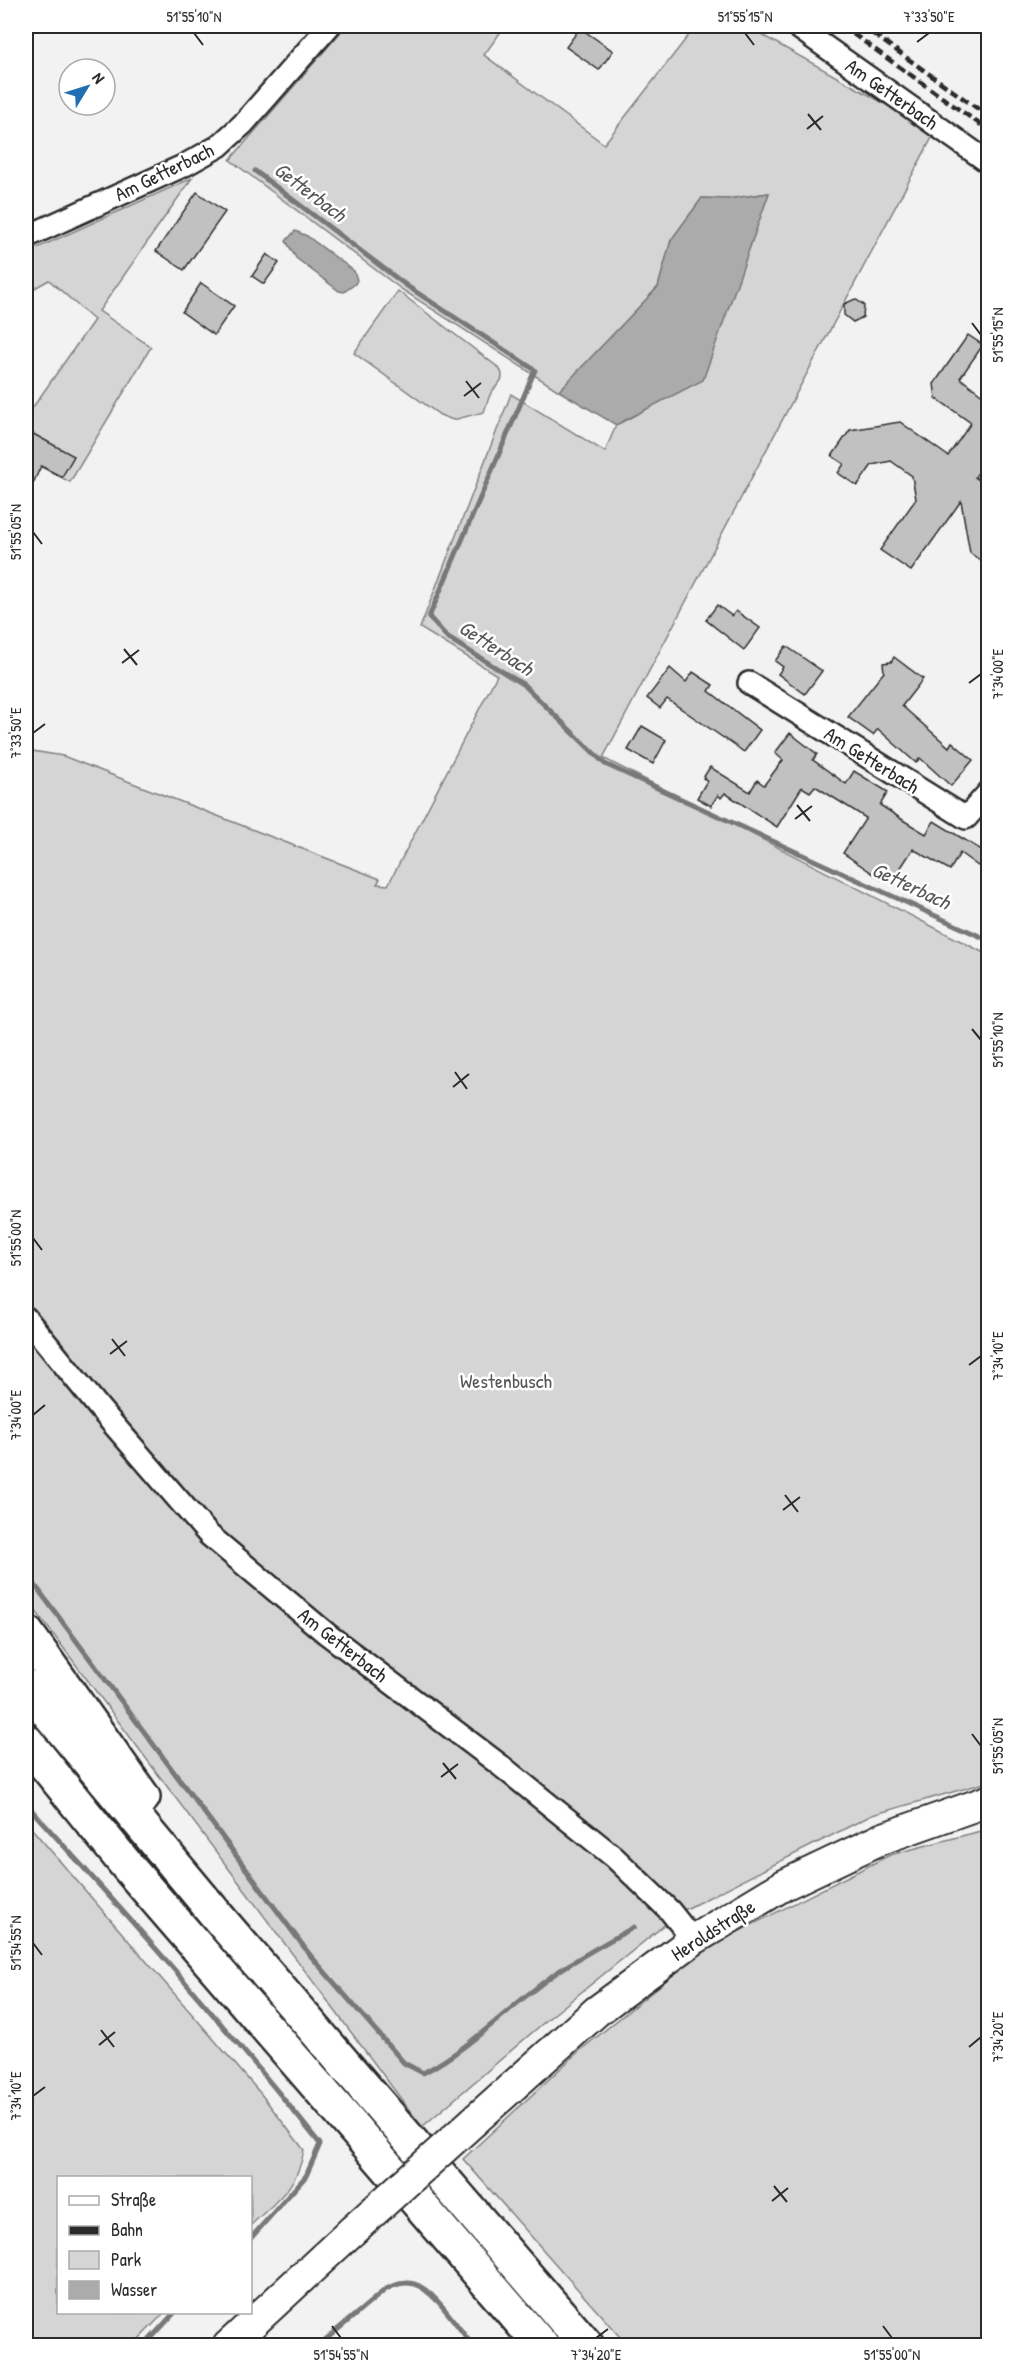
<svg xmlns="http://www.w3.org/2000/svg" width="1014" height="2371" font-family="'Patrick Hand',sans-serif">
<rect width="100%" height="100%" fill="#f2f2f2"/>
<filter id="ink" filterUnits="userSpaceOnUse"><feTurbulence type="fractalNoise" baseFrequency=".0167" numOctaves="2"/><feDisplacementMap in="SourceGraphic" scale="12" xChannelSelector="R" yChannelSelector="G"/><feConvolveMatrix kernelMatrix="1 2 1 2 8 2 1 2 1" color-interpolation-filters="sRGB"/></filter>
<g filter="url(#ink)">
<g fill="#d5d5d5" stroke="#808080" stroke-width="1.5">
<polygon points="346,26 505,26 484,55 604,144 696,26 746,26 935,132 603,758 988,955 988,1782 872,1815 682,1911 548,2019 422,2127 26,1598 26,750 63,756 380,879 377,884 388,885 497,675 420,628 511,394 605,452 616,425 703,379 769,193 727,199 702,198 671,240 658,287 559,391 401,289 230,160"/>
<polygon points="192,178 99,311 151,347 70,482 26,459 26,417 94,320 49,280 26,293 26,253"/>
<path d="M398,291L499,368C507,380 498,383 491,393C488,399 486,406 484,412L453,420L440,415L354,353Z"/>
<path d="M26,1822L261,2094L304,2150C298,2187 276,2201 251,2225L250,2178H58V2312L164,2313L133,2345H26Z"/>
<polygon points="988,1829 988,2345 627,2345 463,2159 577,2053 706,1948 890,1855"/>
</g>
<g fill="#ababab" stroke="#787878" stroke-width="1.5">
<polygon points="769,193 703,380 616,425 559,391 658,287 671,240 702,198 727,199"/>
<polygon points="295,231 307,236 354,271 357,280 355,284 344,292 339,291 296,258 286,241"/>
</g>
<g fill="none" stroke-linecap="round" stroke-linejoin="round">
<g stroke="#787878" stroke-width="5">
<polyline points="255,171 407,286 535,370 429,617 448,638 524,685 605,764 988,940"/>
<path d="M26,1573L310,1955L404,2063L423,2073C473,2047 512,2003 559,1971C583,1955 609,1941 634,1927"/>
<path d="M26,1804C127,1915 227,2027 320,2144L306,2176L250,2239"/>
<polyline points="144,2346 175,2312"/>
<path d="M318,2346L386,2289C395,2285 404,2281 414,2284C435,2290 458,2328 473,2346"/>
</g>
</g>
<g fill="#c1c1c1" stroke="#2b2b2b" stroke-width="1.5">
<polygon points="580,28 613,51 599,70 566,47"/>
<polygon points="197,192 225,212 184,270 156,251"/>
<polygon points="267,254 279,263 264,284 252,276"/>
<polygon points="201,283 234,306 214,335 182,312"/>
<polygon points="855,299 864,305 863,317 853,322 844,315 844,304"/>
<polygon points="968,335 983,345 960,378 988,399 988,458 975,477 988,487 988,566 970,553 961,501 911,571 880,550 916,499 912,476 891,461 872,465 857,486 838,473 844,464 832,456 850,430 900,422 948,456 971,423 936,398 934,384"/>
<polygon points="26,430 74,456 62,477 41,466 26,499"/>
<polygon points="717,605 732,616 736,611 760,628 744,650 706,620"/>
<polygon points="786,646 822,671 805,694 778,674 783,667 775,661"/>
<polygon points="894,657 923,679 902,706 949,747 952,742 973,760 951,786 920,758 916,763 878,729 873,735 848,717 884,672 883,663 891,662"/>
<polygon points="670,668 686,682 693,672 713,685 709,691 760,730 744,752 667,699 660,708 647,698"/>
<polygon points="642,726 666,740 653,764 628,750"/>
<polygon points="790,733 817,754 813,760 846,784 854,771 888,792 880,805 906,822 926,834 934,821 988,854 978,866 960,853 950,870 913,849 892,881 883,876 881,879 843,853 866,818 815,786 810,792 802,787 777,827 725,793 721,798 718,795 711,806 697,798 707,781 703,778 710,767 750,792 757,780 764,785 783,760 775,753"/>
</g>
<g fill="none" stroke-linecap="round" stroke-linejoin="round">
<defs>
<g id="street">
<polyline points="796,26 988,162"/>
<polyline points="26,237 185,165 219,146 243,124 329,26"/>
<polyline points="749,683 966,818 988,793"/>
<polyline points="26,1318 100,1409 209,1535 327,1634 500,1765 614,1857 670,1911 693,1940"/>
</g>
<g id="secondary">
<polyline points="474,2121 597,2011 693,1940 784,1885 881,1839 988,1801"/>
<polyline points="228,2346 352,2231"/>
</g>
<g id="highway">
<polyline points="26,1632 143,1797"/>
<polyline points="26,1686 223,1923 587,2346"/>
<polyline points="26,1741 128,1867 542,2346"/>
</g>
</defs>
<use href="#street" stroke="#2b2b2b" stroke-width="26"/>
<use href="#secondary" stroke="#2b2b2b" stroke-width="34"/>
<use href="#highway" stroke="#2b2b2b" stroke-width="38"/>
<use href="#street" stroke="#fff" stroke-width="21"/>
<use href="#secondary" stroke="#fff" stroke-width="30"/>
<use href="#highway" stroke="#fff" stroke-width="33"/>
<g stroke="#2b2b2b" stroke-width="4.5" stroke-dasharray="9 4.5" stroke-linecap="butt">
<polyline points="842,26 988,130"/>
<polyline points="862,26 988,116"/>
</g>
<defs>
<polyline id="secondary-bridge" points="352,2231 474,2121"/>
</defs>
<use href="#secondary-bridge" stroke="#2b2b2b" stroke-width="34" stroke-linecap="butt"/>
<use href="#secondary-bridge" stroke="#fff" stroke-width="30"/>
</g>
</g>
<path fill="none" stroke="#2b2b2b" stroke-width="2" d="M194,33L203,45M745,33L754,45M917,42L929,33M808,114L821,130M807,129L823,116M972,323L981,335M466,381L479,398M464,396L481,383M33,532L42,544M124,649L137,665M122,663L139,650M969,683L981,674M33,733L45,724M797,805L810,821M795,819L812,806M972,1029L981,1040M455,1072L467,1089M453,1087L469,1074M33,1238L42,1250M112,1339L125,1356M110,1354L127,1341M969,1365L981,1356M33,1415L45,1405M785,1495L798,1512M783,1510L800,1497M972,1734L981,1746M443,1763L456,1779M441,1777L458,1764M33,1943L42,1955M101,2030L114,2047M99,2045L115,2032M969,2047L981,2037M33,2096L45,2087M774,2186L787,2202M772,2201L788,2188M332,2326L341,2338M883,2326L892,2338M596,2338L608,2329"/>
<g text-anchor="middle" stroke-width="5" stroke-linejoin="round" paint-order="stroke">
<g font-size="20" fill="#2b2b2b" stroke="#fff">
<text transform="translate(892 94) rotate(35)" y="7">Am Getterbach</text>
<text transform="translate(164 172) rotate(-26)" y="7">Am Getterbach</text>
<text transform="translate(872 760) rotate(32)" y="7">Am Getterbach</text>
<text transform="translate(343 1645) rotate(38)" y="7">Am Getterbach</text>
<text transform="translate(713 1930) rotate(-33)" y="7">Heroldstraße</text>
</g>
<g font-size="20" fill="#565656" stroke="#fff">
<text x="506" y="1388">Westenbusch</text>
</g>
<g font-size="21" font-style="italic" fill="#585858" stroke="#fff">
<text transform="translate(310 192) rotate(37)" y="7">Getterbach</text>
<text transform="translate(496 648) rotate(33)" y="7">Getterbach</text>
<text transform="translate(911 886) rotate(25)" y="7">Getterbach</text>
</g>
</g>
<rect width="1014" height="2371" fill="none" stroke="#fff" stroke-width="66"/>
<rect x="57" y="2176" width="195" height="138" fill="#ffffff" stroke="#aaaaaa" stroke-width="1.5"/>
<rect x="69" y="2196" width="30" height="9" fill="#ffffff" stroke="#aaaaaa" stroke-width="1.5"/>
<text x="111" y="2206" font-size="18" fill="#2b2b2b">Straße</text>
<rect x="69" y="2226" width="30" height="9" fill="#2b2b2b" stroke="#aaaaaa" stroke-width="1.5"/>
<text x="111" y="2236" font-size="18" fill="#2b2b2b">Bahn</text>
<rect x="69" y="2251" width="30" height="18" fill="#d5d5d5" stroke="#aaaaaa" stroke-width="1.5"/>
<text x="111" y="2266" font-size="18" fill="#2b2b2b">Park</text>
<rect x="69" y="2281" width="30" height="18" fill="#ababab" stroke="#aaaaaa" stroke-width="1.5"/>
<text x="111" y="2296" font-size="18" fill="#2b2b2b">Wasser</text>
<g transform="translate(87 87) rotate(52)"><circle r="28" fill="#ffffff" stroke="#aaaaaa" stroke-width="1.5"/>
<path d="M0-4.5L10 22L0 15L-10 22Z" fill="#1f6fb2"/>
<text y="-9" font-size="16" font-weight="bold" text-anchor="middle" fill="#2b2b2b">N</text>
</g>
<rect x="33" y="33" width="948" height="2305" fill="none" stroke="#2b2b2b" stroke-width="2"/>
<g font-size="15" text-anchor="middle" fill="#2b2b2b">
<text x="194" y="22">51°55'10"N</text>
<text x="745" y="22">51°55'15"N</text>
<text x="929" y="22">7°33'50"E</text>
<text transform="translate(998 335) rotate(-90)" y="5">51°55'15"N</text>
<text transform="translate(16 532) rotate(-90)" y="5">51°55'05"N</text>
<text transform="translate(998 674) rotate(-90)" y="5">7°34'00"E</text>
<text transform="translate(16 733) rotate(-90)" y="5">7°33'50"E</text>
<text transform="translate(998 1040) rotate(-90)" y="5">51°55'10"N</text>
<text transform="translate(16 1238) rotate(-90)" y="5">51°55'00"N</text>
<text transform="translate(998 1356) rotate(-90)" y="5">7°34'10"E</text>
<text transform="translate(16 1415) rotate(-90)" y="5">7°34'00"E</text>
<text transform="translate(998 1746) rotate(-90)" y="5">51°55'05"N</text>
<text transform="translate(16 1943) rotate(-90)" y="5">51°54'55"N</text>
<text transform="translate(998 2037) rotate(-90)" y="5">7°34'20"E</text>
<text transform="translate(16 2096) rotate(-90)" y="5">7°34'10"E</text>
<text x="341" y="2360">51°54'55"N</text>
<text x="596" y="2360">7°34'20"E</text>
<text x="892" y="2360">51°55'00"N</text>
</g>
</svg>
